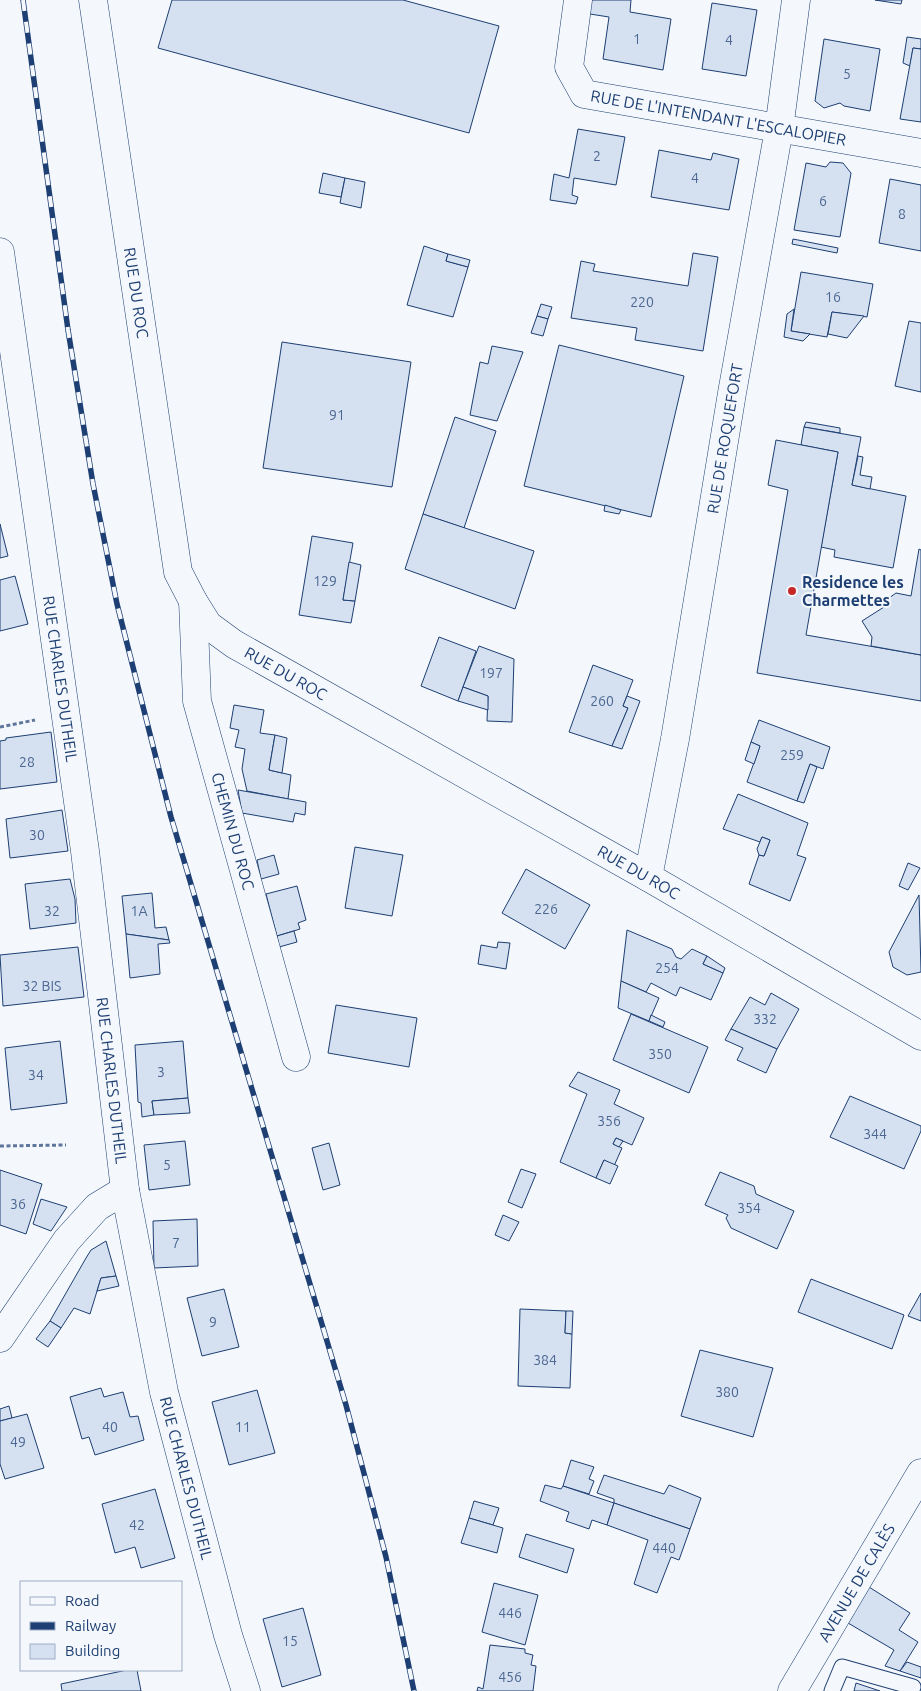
<svg xmlns="http://www.w3.org/2000/svg" width="921" height="1691" font-family="Ubuntu,sans-serif">
<rect width="100%" height="100%" fill="#f4f7fb"/>
<g fill="#d5e0f0" stroke="#1d3f73">
<polygon points="172,0 403,0 499,26 469,133 158,48"/>
<polygon points="591,0 631,0 630,12 671,19 663,70 603,59 609,17 590,14"/>
<polygon points="875,0 902,0 901,4"/>
<polygon points="712,3 757,10 746,76 702,69"/>
<polygon points="907,37 921,39 921,49 913,48 910,66 903,63"/>
<polygon points="824,39 880,49 870,111 844,106 840,103 824,108 815,101"/>
<polygon points="913,48 921,49 921,122 900,119"/>
<polygon points="578,129 625,137 616,185 574,178 572,195 578,197 576,204 550,200 554,174 569,178"/>
<polygon points="659,150 711,160 713,153 739,159 729,210 651,197"/>
<polygon points="830,162 843,163 851,173 840,237 794,230 806,163 826,167"/>
<polygon points="323,173 345,178 341,197 319,193"/>
<polygon points="345,178 365,182 361,208 340,203"/>
<polygon points="890,179 921,185 921,251 879,243"/>
<polygon points="793,239 838,248 837,253 792,244"/>
<polygon points="424,246 448,254 446,261 468,267 453,317 407,305"/>
<polygon points="693,253 718,257 703,351 635,340 637,328 571,318 581,261 595,264 593,271 688,286"/>
<polygon points="448,254 470,260 468,267 446,261"/>
<polygon points="801,272 873,284 867,317 832,312 827,337 791,331"/>
<polygon points="541,304 552,307 548,319 537,316"/>
<polygon points="794,309 791,331 810,334 803,341 784,337 787,314"/>
<polygon points="832,312 864,316 847,338 828,334"/>
<polygon points="537,316 548,319 543,336 531,333"/>
<polygon points="909,321 921,323 921,392 895,386"/>
<polygon points="282,342 411,362 392,487 263,468"/>
<polygon points="559,345 684,376 651,517 524,486"/>
<polygon points="492,346 523,352 497,421 470,415 480,362 488,364"/>
<polygon points="455,417 496,431 464,528 423,514"/>
<polygon points="806,422 840,428 840,433 804,427"/>
<polygon points="804,427 861,437 852,485 906,496 893,568 834,557 835,550 821,547 838,452 801,445"/>
<polygon points="776,440 838,452 806,635 921,655 921,701 757,673 788,490 768,485"/>
<polygon points="858,456 863,457 860,475 872,477 870,489 852,485"/>
<polygon points="605,505 621,510 619,514 604,511"/>
<polygon points="423,514 534,551 515,609 405,569"/>
<polygon points="0,524 8,556 0,558"/>
<polygon points="312,536 353,543 343,600 355,601 351,623 299,615"/>
<polygon points="919,549 921,550 921,655 871,646 872,637 862,621 884,607 882,603 896,593 911,596"/>
<polygon points="349,562 361,565 355,601 343,600"/>
<polygon points="15,576 28,624 0,631 0,580"/>
<polygon points="439,637 476,651 458,701 421,686"/>
<polygon points="479,646 514,659 512,722 487,721 488,696 463,687"/>
<polygon points="593,665 633,680 623,706 628,708 612,746 569,732"/>
<polygon points="463,687 488,696 488,710 458,701"/>
<polygon points="627,696 640,701 622,749 612,746 628,708 623,706"/>
<polygon points="234,705 264,710 260,733 275,735 269,770 291,775 288,799 247,791 242,769 245,749 235,747 239,730 230,728"/>
<polygon points="759,720 830,747 823,769 810,764 797,801 747,782 760,746 751,742"/>
<polygon points="51,732 57,782 0,789 0,741 6,740 6,738"/>
<polygon points="275,735 287,738 282,773 269,770"/>
<polygon points="751,742 760,746 754,764 745,760"/>
<polygon points="810,764 817,767 804,803 797,801"/>
<polygon points="238,790 306,802 305,815 295,813 293,822 242,813"/>
<polygon points="738,794 808,823 797,855 806,858 790,901 749,884 759,855 764,856 770,840 762,837 760,842 723,829"/>
<polygon points="62,810 68,851 10,858 6,819"/>
<polygon points="762,837 770,840 764,856 759,855 757,849"/>
<polygon points="355,847 403,855 392,916 345,908"/>
<polygon points="274,855 279,874 261,879 257,860"/>
<polygon points="908,863 920,868 908,890 899,886"/>
<polygon points="526,869 590,905 565,949 502,913"/>
<polygon points="70,879 75,899 76,923 30,929 25,884"/>
<polygon points="297,886 306,920 298,923 300,929 277,936 266,894"/>
<polygon points="152,893 155,928 166,927 169,940 126,934 122,896"/>
<polygon points="919,895 921,972 907,975 893,967 889,952"/>
<polygon points="627,930 672,949 676,957 681,959 692,949 707,956 703,964 723,973 711,1000 680,987 676,996 651,983 646,992 621,981"/>
<polygon points="294,931 297,942 279,947 277,936"/>
<polygon points="126,934 169,940 170,943 158,944 160,974 130,978"/>
<polygon points="498,942 510,943 506,969 478,964 481,945 497,948"/>
<polygon points="78,947 84,997 3,1006 0,955"/>
<polygon points="707,956 725,968 723,973 703,964"/>
<polygon points="621,981 659,998 649,1021 618,1008"/>
<polygon points="771,993 799,1009 777,1049 731,1029 750,997 765,1005"/>
<polygon points="336,1005 417,1018 409,1067 328,1053"/>
<polygon points="631,1014 708,1047 689,1093 613,1060"/>
<polygon points="651,1015 665,1022 663,1027 649,1021"/>
<polygon points="731,1029 777,1049 766,1073 737,1060 743,1048 725,1040"/>
<polygon points="60,1041 67,1103 11,1110 5,1048"/>
<polygon points="183,1041 188,1098 152,1101 154,1115 142,1117 141,1103 138,1102 135,1045"/>
<polygon points="578,1072 620,1090 614,1104 644,1118 632,1145 616,1138 613,1144 622,1148 614,1166 604,1160 596,1178 560,1162 587,1094 569,1086"/>
<polygon points="850,1096 921,1126 921,1131 904,1169 830,1137"/>
<polygon points="188,1098 190,1113 154,1115 152,1101"/>
<polygon points="616,1138 623,1141 619,1147 613,1144"/>
<polygon points="185,1141 190,1185 149,1190 144,1145"/>
<polygon points="329,1143 340,1185 323,1190 312,1148"/>
<polygon points="604,1160 618,1166 610,1184 596,1178"/>
<polygon points="521,1169 536,1174 522,1208 508,1202"/>
<polygon points="0,1170 42,1184 26,1234 0,1225"/>
<polygon points="720,1172 754,1186 756,1194 794,1211 777,1249 731,1228 726,1218 728,1215 705,1205"/>
<polygon points="41,1199 67,1207 51,1231 33,1224"/>
<polygon points="503,1215 519,1222 509,1241 495,1235"/>
<polygon points="197,1219 198,1266 154,1268 153,1221"/>
<polygon points="106,1241 116,1276 101,1278 90,1314 74,1308 61,1328 50,1321 86,1258 91,1250"/>
<polygon points="116,1276 119,1286 97,1291 101,1278"/>
<polygon points="811,1279 904,1315 892,1349 798,1312"/>
<polygon points="224,1289 239,1347 202,1356 187,1298"/>
<polygon points="921,1293 921,1321 908,1316"/>
<polygon points="520,1309 566,1311 565,1333 572,1334 570,1388 518,1386"/>
<polygon points="566,1311 573,1311 572,1334 565,1333"/>
<polygon points="50,1321 61,1328 48,1347 36,1339"/>
<polygon points="700,1350 773,1368 753,1437 681,1416"/>
<polygon points="101,1388 104,1397 123,1392 130,1417 138,1416 144,1440 95,1455 89,1437 82,1439 70,1397"/>
<polygon points="257,1390 275,1453 229,1465 212,1402"/>
<polygon points="9,1406 12,1418 0,1421 0,1409"/>
<polygon points="27,1414 44,1468 5,1479 0,1464 0,1421"/>
<polygon points="571,1460 594,1467 589,1479 594,1481 589,1494 563,1486"/>
<polygon points="604,1475 664,1494 669,1485 701,1498 690,1529 614,1503 614,1499 597,1493"/>
<polygon points="545,1485 561,1489 563,1486 614,1503 607,1525 592,1520 589,1529 566,1521 569,1512 540,1501"/>
<polygon points="155,1489 175,1558 141,1568 135,1547 115,1553 102,1504"/>
<polygon points="474,1501 499,1508 493,1525 469,1518"/>
<polygon points="614,1503 690,1529 679,1560 671,1557 657,1593 634,1584 648,1540 607,1525"/>
<polygon points="469,1518 503,1528 497,1553 461,1543"/>
<polygon points="526,1534 574,1549 567,1573 519,1557"/>
<polygon points="494,1583 538,1595 525,1645 482,1632"/>
<polygon points="869,1587 910,1613 899,1630 918,1642 900,1671 885,1666 894,1650 848,1623"/>
<polygon points="303,1608 321,1675 282,1687 263,1619"/>
<polygon points="490,1645 525,1649 525,1653 533,1655 531,1665 536,1666 533,1691 477,1691 478,1687 483,1689"/>
<polygon points="907,1662 921,1667 921,1678 900,1671"/>
<polygon points="127,1670 137,1670 141,1691 62,1691 61,1684"/>
<polygon points="856,1683 880,1691 854,1691"/>
</g>
<g fill="none" stroke-linecap="round" stroke-linejoin="round">
<defs>
<polyline id="service" points="832,1691 842,1667 913,1687"/>
<g id="minor">
<path id="s1" d="M93,0L178,572L193,601L208,625L234,644L648,877L921,1036"/>
<path id="s2" d="M578,0L569,67L584,94L921,153"/>
<path id="s3" d="M0,252L85,851L125,1190L164,1392L228,1635L246,1691"/>
<path id="s4" d="M193,601L197,701L296,1057"/>
<path id="s5" d="M648,877L675,739L732,393L779,129L796,0"/>
<polyline points="0,1338 67,1240 97,1207 125,1190"/>
</g>
<g id="tertiary">
<path id="s6" d="M792,1691L921,1473"/>
</g>
</defs>
<use href="#service" stroke="#1d3f73" stroke-width="17"/>
<use href="#minor" stroke="#1d3f73" stroke-width="29"/>
<use href="#tertiary" stroke="#1d3f73" stroke-width="29"/>
<g stroke="#5e769c" stroke-width="3" stroke-dasharray="4 2.5" stroke-linecap="butt">
<polyline points="0,727 35,720"/>
<polyline points="0,1146 66,1145"/>
</g>
<use href="#service" stroke="#f4f7fb" stroke-width="15"/>
<use href="#minor" stroke="#f4f7fb" stroke-width="28"/>
<use href="#tertiary" stroke="#f4f7fb" stroke-width="28"/>
<defs>
<polyline id="rail" points="23,0 68,330 93,484 117,604 171,817 346,1405 386,1557 414,1691"/>
</defs>
<use href="#rail" stroke="#1d3f73" stroke-width="5.5"/>
<use href="#rail" stroke="#f4f7fb" stroke-width="4" stroke-dasharray="11" stroke-linecap="butt"/>
</g>
<circle fill="#c62828" stroke="#f4f7fb" stroke-width="2" cx="792" cy="591" r="5"/>
<g text-anchor="middle" stroke-width="4" stroke-linejoin="round" paint-order="stroke">
<g font-size="14" fill="#4b6792">
<text x="637" y="44">1</text>
<text x="729" y="45">4</text>
<text x="847" y="79">5</text>
<text x="597" y="161">2</text>
<text x="695" y="183">4</text>
<text x="823" y="206">6</text>
<text x="902" y="219">8</text>
<text x="833" y="302">16</text>
<text x="642" y="307">220</text>
<text x="337" y="420">91</text>
<text x="325" y="586">129</text>
<text x="491" y="678">197</text>
<text x="602" y="706">260</text>
<text x="792" y="760">259</text>
<text x="27" y="767">28</text>
<text x="37" y="840">30</text>
<text x="546" y="914">226</text>
<text x="52" y="916">32</text>
<text x="139" y="916">1A</text>
<text x="667" y="973">254</text>
<text x="42" y="991">32 BIS</text>
<text x="765" y="1024">332</text>
<text x="660" y="1059">350</text>
<text x="161" y="1077">3</text>
<text x="36" y="1080">34</text>
<text x="609" y="1126">356</text>
<text x="875" y="1139">344</text>
<text x="167" y="1170">5</text>
<text x="18" y="1209">36</text>
<text x="749" y="1213">354</text>
<text x="176" y="1248">7</text>
<text x="213" y="1327">9</text>
<text x="545" y="1365">384</text>
<text x="727" y="1397">380</text>
<text x="110" y="1432">40</text>
<text x="243" y="1432">11</text>
<text x="18" y="1447">49</text>
<text x="137" y="1530">42</text>
<text x="664" y="1553">440</text>
<text x="510" y="1618">446</text>
<text x="290" y="1646">15</text>
<text x="510" y="1682">456</text>
</g>
<g font-size="16" fill="#1d3f73" stroke="#f4f7fb">
<text dy="6" stroke="none"><textPath href="#s2" startOffset="235">RUE DE L'INTENDANT L'ESCALOPIER</textPath></text>
<text dy="6" stroke="none"><textPath href="#s1" startOffset="296">RUE DU ROC</textPath></text>
<text dy="6" stroke="none"><textPath href="#s5" startOffset="445">RUE DE ROQUEFORT</textPath></text>
<text dy="6" stroke="none"><textPath href="#s1" startOffset="731">RUE DU ROC</textPath></text>
<text dy="6" stroke="none"><textPath href="#s3" startOffset="431">RUE CHARLES DUTHEIL</textPath></text>
<text dy="6" stroke="none"><textPath href="#s4" startOffset="235">CHEMIN DU ROC</textPath></text>
<text dy="6" stroke="none"><textPath href="#s1" startOffset="1136">RUE DU ROC</textPath></text>
<text dy="6" stroke="none"><textPath href="#s3" startOffset="836">RUE CHARLES DUTHEIL</textPath></text>
<text dy="6" stroke="none"><textPath href="#s3" startOffset="1241">RUE CHARLES DUTHEIL</textPath></text>
<text dy="6" stroke="none"><textPath href="#s6" startOffset="126">AVENUE DE CALÈS</textPath></text>
</g>
<g font-size="16" font-weight="bold" fill="#1d3f73" stroke="#f4f7fb" text-anchor="start">
<text x="802" y="588">Residence les<tspan x="802" dy="18">Charmettes</tspan></text>
</g>
</g>
<rect x="20" y="1581" width="162" height="90" fill="#f4f7fb" stroke="#9eadc5"/>
<rect x="30" y="1597" width="25" height="8" fill="#f4f7fb" stroke="#9eadc5"/>
<text x="65" y="1606" font-size="15" fill="#1d3f73">Road</text>
<rect x="30" y="1622" width="25" height="8" fill="#1d3f73" stroke="#9eadc5"/>
<text x="65" y="1631" font-size="15" fill="#1d3f73">Railway</text>
<rect x="30" y="1644" width="25" height="15" fill="#d5e0f0" stroke="#9eadc5"/>
<text x="65" y="1656" font-size="15" fill="#1d3f73">Building</text>
</svg>
